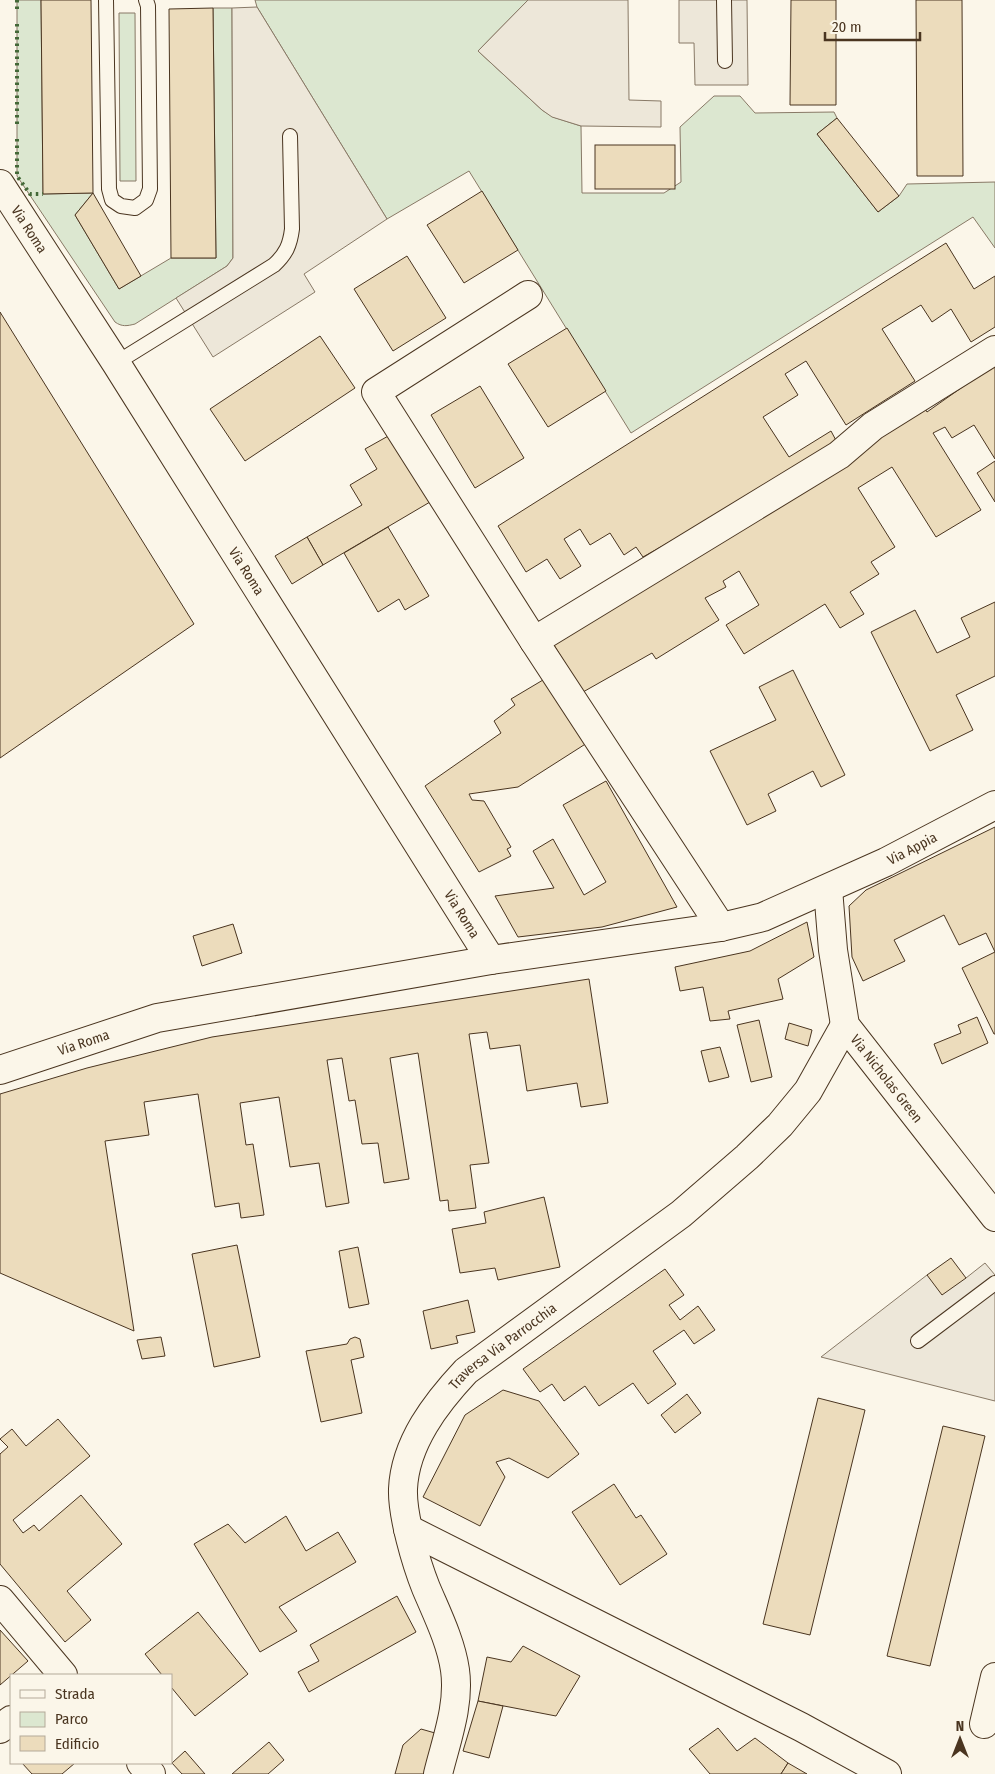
<svg xmlns="http://www.w3.org/2000/svg" width="995" height="1774" font-family="'Fira Sans Condensed',sans-serif">
<rect width="100%" height="100%" fill="#fbf6e9"/>
<g fill="#dce7d0" stroke="#887966">
<path d="M17,0H41L43,194L93,193L75,215L119,289L171,258H216L213,8H232L233,258L227,266L135,324C127,326 122,327 115,322L17,176Z"/>
<polygon points="255,0 528,0 478,51 542,110 553,117 581,126 582,193 664,193 681,182 680,127 714,96 740,96 755,113 834,112 837,118 817,134 878,212 899,196 907,184 995,182 995,248 973,217 631,433 469,171 387,219 257,7"/>
<polygon points="119,13 135,13 136,181 120,181"/>
</g>
<g fill="#ede7d9" stroke="#887966">
<polygon points="528,0 628,0 629,100 661,101 661,127 581,126 552,117 542,110 478,51"/>
<polygon points="679,0 747,0 748,85 695,85 694,43 679,43"/>
<polygon points="257,7 387,219 304,274 315,292 213,357 176,298 227,266 233,258 232,8"/>
<polygon points="985,1263 995,1275 995,1401 821,1357 927,1275 966,1278"/>
</g>
<g fill="#ecdcbc" stroke="#4a3520">
<polygon points="41,0 91,0 93,193 43,194"/>
<polygon points="791,0 836,0 836,105 790,105"/>
<polygon points="916,0 962,0 963,176 917,176"/>
<polygon points="213,8 216,258 171,258 169,9"/>
<polygon points="837,118 899,196 878,212 817,134"/>
<rect x="595" y="145" width="80" height="44"/>
<polygon points="482,191 518,250 464,283 427,225"/>
<polygon points="93,193 141,276 119,289 75,215"/>
<polygon points="946,243 974,289 995,276 995,327 971,342 951,309 932,322 921,305 882,329 915,381 846,425 806,361 785,374 798,395 763,417 789,457 831,431 839,446 643,557 636,547 624,555 610,533 590,545 580,529 564,539 581,566 560,579 547,559 526,572 498,526"/>
<polygon points="407,256 446,318 393,351 354,289"/>
<polygon points="0,312 194,624 0,758"/>
<polygon points="567,328 606,391 548,427 508,364"/>
<polygon points="320,336 355,388 245,461 210,409"/>
<polygon points="995,364 995,459 974,425 952,438 945,427 933,433 981,510 936,537 892,467 858,488 895,547 871,562 879,574 850,592 864,614 840,628 825,604 744,654 726,625 759,605 739,571 723,581 726,587 705,598 719,620 656,659 652,653 583,692 552,642 901,425 898,420 922,404 927,412"/>
<polygon points="480,386 524,458 475,488 431,415"/>
<polygon points="390,435 430,502 323,565 307,537 362,505 350,485 377,469 365,449"/>
<polygon points="995,461 995,502 977,473"/>
<polygon points="388,527 429,596 405,610 399,599 378,612 344,553"/>
<polygon points="307,537 323,565 292,584 275,556"/>
<polygon points="995,602 995,676 956,695 973,730 930,751 871,632 915,610 937,653 970,637 961,618"/>
<polygon points="793,670 845,775 821,787 813,771 768,794 776,811 747,825 710,751 776,720 759,687"/>
<polygon points="548,677 587,743 518,787 469,794 472,800 484,801 511,847 507,849 511,856 479,872 425,786 501,733 494,721 515,705 511,699"/>
<polygon points="606,781 677,907 602,927 518,937 495,896 554,888 533,851 553,839 584,895 606,882 563,805"/>
<polygon points="995,827 995,1034 994,1034 962,968 995,952 986,933 959,945 944,915 894,940 905,961 863,981 852,957 849,906 866,890"/>
<polygon points="807,922 814,957 778,979 783,999 728,1011 730,1019 710,1021 703,987 680,991 675,967 750,951"/>
<polygon points="233,924 242,953 202,966 193,936"/>
<polygon points="589,979 608,1103 581,1107 577,1083 527,1091 520,1045 490,1049 487,1032 469,1034 489,1163 470,1165 476,1208 449,1211 448,1200 440,1201 418,1053 390,1058 409,1179 384,1183 378,1143 362,1144 355,1100 349,1101 342,1058 327,1060 349,1203 326,1207 319,1163 290,1167 279,1097 240,1103 246,1145 253,1144 264,1215 241,1218 239,1203 215,1207 198,1094 144,1102 149,1135 105,1141 134,1331 0,1273 0,1094 87,1068 212,1037"/>
<polygon points="977,1017 988,1043 942,1064 934,1044 961,1033 958,1025"/>
<polygon points="759,1020 772,1077 751,1082 737,1025"/>
<polygon points="789,1023 812,1030 808,1046 785,1039"/>
<polygon points="720,1047 729,1077 709,1082 701,1051"/>
<polygon points="544,1197 560,1267 498,1280 495,1268 460,1273 452,1229 486,1223 484,1212"/>
<polygon points="237,1245 260,1357 214,1367 192,1254"/>
<polygon points="358,1247 369,1304 349,1308 339,1251"/>
<polygon points="951,1258 966,1278 942,1295 927,1275"/>
<polygon points="665,1269 684,1295 669,1305 680,1320 698,1306 715,1330 694,1344 684,1330 653,1351 676,1384 648,1404 633,1383 599,1406 585,1386 564,1401 552,1384 540,1392 523,1369"/>
<polygon points="468,1300 475,1332 456,1336 458,1343 431,1349 423,1311"/>
<polygon points="161,1337 165,1356 142,1359 137,1340"/>
<polygon points="355,1337 360,1339 364,1357 351,1360 362,1413 321,1422 306,1351 347,1344 350,1339"/>
<polygon points="503,1390 539,1401 579,1454 548,1478 509,1458 496,1462 505,1477 480,1526 423,1497 465,1415"/>
<polygon points="687,1394 701,1413 675,1433 661,1415"/>
<polygon points="818,1398 865,1410 810,1635 763,1624"/>
<polygon points="58,1419 90,1456 13,1520 23,1533 34,1525 39,1531 81,1495 122,1544 67,1591 91,1620 65,1642 0,1564 0,1454 8,1447 0,1439 12,1429 26,1446"/>
<polygon points="943,1426 985,1436 930,1666 887,1656"/>
<polygon points="614,1484 636,1518 641,1515 667,1554 620,1585 572,1512"/>
<polygon points="286,1516 306,1551 338,1532 356,1562 279,1607 297,1631 260,1652 194,1544 228,1524 245,1543"/>
<polygon points="397,1596 416,1632 309,1692 298,1672 319,1661 310,1645"/>
<polygon points="198,1612 248,1674 195,1716 171,1687 171,1675 162,1675 145,1654"/>
<polygon points="0,1630 28,1661 0,1685"/>
<polygon points="523,1646 580,1676 556,1716 478,1701 487,1657 511,1662"/>
<polygon points="478,1701 503,1706 489,1758 463,1751"/>
<polygon points="718,1728 737,1751 755,1738 788,1763 781,1774 710,1774 689,1749"/>
<polygon points="421,1729 442,1735 432,1774 395,1774 403,1745"/>
<polygon points="269,1742 284,1760 268,1774 232,1774"/>
<polygon points="185,1751 205,1774 182,1774 172,1763"/>
<polygon points="22,1763 75,1763 62,1774 32,1774"/>
<polygon points="788,1763 807,1774 781,1774"/>
</g>
<g fill="none" stroke-linecap="round" stroke-linejoin="round">
<defs>
<g id="service">
<polyline points="106,0 109,189 112,200 121,206 135,208 146,200 150,189 148,6 146,0"/>
<polyline points="724,0 725,61"/>
<path d="M116,363L274,265C286,254 290,245 292,229L290,136"/>
<polyline points="918,1341 995,1283"/>
</g>
<g id="minor">
<path id="s1" d="M0,184L116,363L491,960"/>
<polyline points="528,295 376,392 534,641 721,927"/>
<polyline points="534,641 839,455 873,426 995,350"/>
<path id="s2" d="M828,889L833,950L845,1025L995,1217"/>
<path id="s3" d="M0,1070L157,1018L491,960L721,927L763,917L886,862L995,805"/>
<polyline points="408,1529 801,1727 887,1774"/>
<polyline points="984,1724 995,1677"/>
<polyline points="0,1729 11,1720"/>
<path id="s4" d="M438,1774C446,1741 460,1705 455,1670C451,1642 437,1614 426,1588C416,1563 402,1515 403,1489C405,1443 436,1403 466,1371L681,1214L747,1157L780,1125L808,1091L845,1025"/>
</g>
<g id="tertiary">
<polyline points="0,1600 63,1675"/>
<polyline points="141,1763 151,1774"/>
</g>
</defs>
<use href="#service" stroke="#4a3520" stroke-width="16"/>
<use href="#minor" stroke="#4a3520" stroke-width="30"/>
<use href="#tertiary" stroke="#4a3520" stroke-width="30"/>
<use href="#service" stroke="#fbf6e9" stroke-width="14"/>
<use href="#minor" stroke="#fbf6e9" stroke-width="28"/>
<use href="#tertiary" stroke="#fbf6e9" stroke-width="28"/>
<g stroke="#436837" stroke-width="4" stroke-dasharray="2.5 4" stroke-linecap="butt">
<polyline points="17,0 17,12"/>
<polyline points="17,24 17,128"/>
<polyline points="17,139 17,176 30,194 43,194"/>
</g>
</g>
<g text-anchor="middle" stroke-width="4" stroke-linejoin="round" paint-order="stroke">
<g font-size="14" fill="#4a3520" stroke="#fbf6e9">
<text dy="5" stroke="none"><textPath href="#s1" startOffset="54">Via Roma</textPath></text>
<text dy="5" stroke="none"><textPath href="#s1" startOffset="459">Via Roma</textPath></text>
<text dy="5" stroke="none"><textPath href="#s3" startOffset="944">Via Appia</textPath></text>
<text dy="5" stroke="none"><textPath href="#s1" startOffset="864">Via Roma</textPath></text>
<text dy="5" stroke="none"><textPath href="#s3" startOffset="88">Via Roma</textPath></text>
<text dy="5" stroke="none"><textPath href="#s2" startOffset="205">Via Nicholas Green</textPath></text>
<text dy="5" stroke="none"><textPath href="#s4" startOffset="476">Traversa Via Parrocchia</textPath></text>
</g>
</g>
<rect x="10" y="1674" width="162" height="90" fill="#fbf6e9" stroke="#b4a999"/>
<rect x="20" y="1690" width="25" height="8" fill="#fbf6e9" stroke="#b4a999"/>
<text x="55" y="1699" font-size="15" fill="#4a3520">Strada</text>
<rect x="20" y="1712" width="25" height="15" fill="#dce7d0" stroke="#b4a999"/>
<text x="55" y="1724" font-size="15" fill="#4a3520">Parco</text>
<rect x="20" y="1736" width="25" height="15" fill="#ecdcbc" stroke="#b4a999"/>
<text x="55" y="1749" font-size="15" fill="#4a3520">Edificio</text>
<g transform="translate(960 1739)" stroke="#fbf6e9" stroke-width="4" paint-order="stroke">
<path d="M0-4L9 19L0 12L-9 19Z" fill="#4a3520"/>
<text y="-8" font-size="14" font-weight="bold" text-anchor="middle" fill="#4a3520">N</text>
</g>
<path d="M825 32v8h95v-8" fill="none" stroke="#4a3520" stroke-width="2.5"/>
<text x="832" y="32" font-size="15" fill="#4a3520" stroke="#fbf6e9" stroke-width="4" paint-order="stroke">20 m</text>
</svg>
